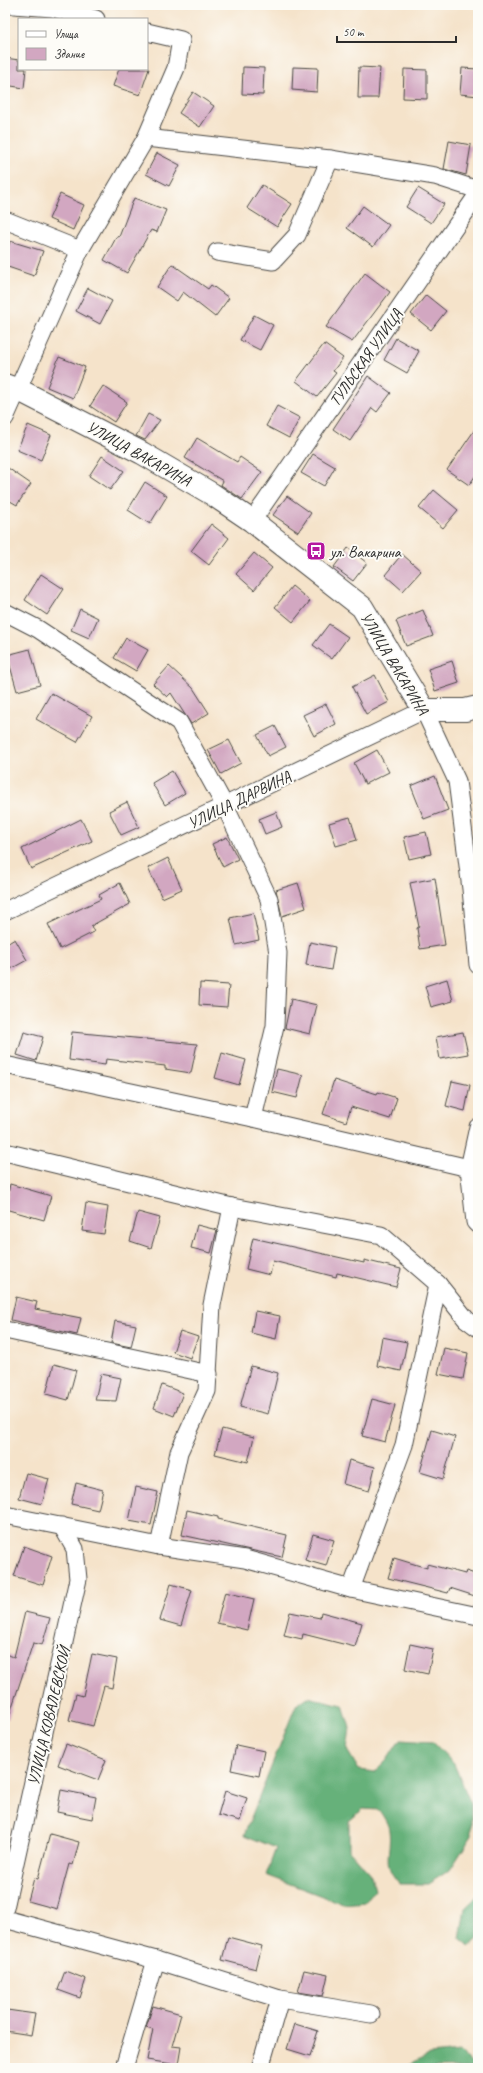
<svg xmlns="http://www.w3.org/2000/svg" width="483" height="2073" font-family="Caveat,sans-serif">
<rect width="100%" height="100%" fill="#fdfcf7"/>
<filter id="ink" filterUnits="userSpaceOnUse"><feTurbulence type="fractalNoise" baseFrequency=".025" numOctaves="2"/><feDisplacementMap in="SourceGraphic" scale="8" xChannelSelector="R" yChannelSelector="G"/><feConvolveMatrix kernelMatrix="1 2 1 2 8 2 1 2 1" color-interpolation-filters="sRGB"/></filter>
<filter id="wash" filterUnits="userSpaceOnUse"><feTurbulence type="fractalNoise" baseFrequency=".012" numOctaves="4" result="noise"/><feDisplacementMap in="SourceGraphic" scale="16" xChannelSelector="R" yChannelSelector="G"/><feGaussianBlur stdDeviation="0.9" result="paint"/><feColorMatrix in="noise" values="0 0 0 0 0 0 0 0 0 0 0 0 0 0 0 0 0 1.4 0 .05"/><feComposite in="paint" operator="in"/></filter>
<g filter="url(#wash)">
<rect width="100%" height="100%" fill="#f5e3ca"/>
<g fill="#66b17a" stroke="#486e52">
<path d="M308,1697L343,1705L350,1728L347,1750L359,1770L375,1772L387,1760L400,1740L433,1742L454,1764L471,1804V1837L450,1870L428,1884H400C380,1863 392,1854 389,1830C388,1823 382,1815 379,1810L363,1809L349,1821V1850L371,1875L375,1890L366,1902L343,1904L266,1875L276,1848L244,1835L296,1705Z"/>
<polygon points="478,1896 478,1939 469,1947 460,1938 465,1908"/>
<polygon points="460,2052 476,2068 403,2068 429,2055"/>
</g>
<g id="blocks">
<g fill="#d2a7c1">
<polygon points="5,58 19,60 19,69 26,69 24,88 5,85"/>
<polygon points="243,67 264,68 263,95 242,94"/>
<polygon points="293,67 318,68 317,92 292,90"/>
<polygon points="359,67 380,68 378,98 358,98"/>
<polygon points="462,68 478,69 478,96 460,94"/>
<polygon points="119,69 149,69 140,95 113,86"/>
<polygon points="404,69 427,70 427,99 403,98"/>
<polygon points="193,92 214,106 200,127 179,113"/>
<polygon points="449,141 471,145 466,175 444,169"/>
<polygon points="157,153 180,165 169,186 146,174"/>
<polygon points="262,185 292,204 277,227 247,208"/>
<polygon points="418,188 444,204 431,223 406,207"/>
<polygon points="60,194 84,205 73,230 49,219"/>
<polygon points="134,198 166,210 157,232 151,230 127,273 104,260 117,236 119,237"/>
<polygon points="363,206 389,225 373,247 347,228"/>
<polygon points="10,241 43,251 34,276 5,266 5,257"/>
<polygon points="172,264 208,289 211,285 229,298 215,317 183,292 177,301 157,287"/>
<polygon points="365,273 390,292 352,342 326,327"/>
<polygon points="88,288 112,301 100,324 76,311"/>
<polygon points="426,295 446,311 431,330 411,314"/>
<polygon points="254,315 273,325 260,350 240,340"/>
<polygon points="396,338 419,351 407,373 384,360"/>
<polygon points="324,344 343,358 333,371 336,373 317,397 296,381"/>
<polygon points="59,357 85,367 73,398 47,387"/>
<polygon points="368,376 391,393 377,412 372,408 350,441 333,429"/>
<polygon points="103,386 127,402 114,422 90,406"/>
<polygon points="277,406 300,418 289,438 266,426"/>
<polygon points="148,414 160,420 145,440 136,436"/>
<polygon points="28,425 51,435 41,460 17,450"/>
<polygon points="478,425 478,472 469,485 447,470"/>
<polygon points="197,438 237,462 240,457 262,472 242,499 221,485 223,481 185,458"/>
<polygon points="313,454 335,467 324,486 301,473"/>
<polygon points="102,456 124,471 110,490 89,476"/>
<polygon points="5,466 31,484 17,505 5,498"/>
<polygon points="145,482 167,496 150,524 128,510"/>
<polygon points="434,490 458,510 443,528 419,508"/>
<polygon points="287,496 311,513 298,532 273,515"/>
<polygon points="211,524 229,538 209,565 191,551"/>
<polygon points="348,548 367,563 353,581 334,567"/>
<polygon points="254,553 272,568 254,590 236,574"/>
<polygon points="402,554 421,571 403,591 385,575"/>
<polygon points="41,574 64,589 47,615 25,600"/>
<polygon points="292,586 310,601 293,622 275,607"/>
<polygon points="80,609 98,618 89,638 71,630"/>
<polygon points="423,610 433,636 406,646 396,621"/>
<polygon points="329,624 348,637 332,659 313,645"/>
<polygon points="126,638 148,650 136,671 114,658"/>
<polygon points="30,649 40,685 17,691 7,655"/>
<polygon points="452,661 459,683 435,691 428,669"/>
<polygon points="169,666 193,688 209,713 191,724 171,693 167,697 153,684"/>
<polygon points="375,675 389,702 366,714 352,687"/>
<polygon points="51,693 92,716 77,742 36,719"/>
<polygon points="326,704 336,724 314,736 303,715"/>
<polygon points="275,726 286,747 268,756 257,735"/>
<polygon points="229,740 241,763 221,774 208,750"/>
<polygon points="377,750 389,772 365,784 354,763"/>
<polygon points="172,771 185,793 165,805 152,783"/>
<polygon points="435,776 448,810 424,819 411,786"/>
<polygon points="127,802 139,827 121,835 109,811"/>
<polygon points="276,812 282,827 265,834 259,819"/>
<polygon points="350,817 357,840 336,846 329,823"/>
<polygon points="81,819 92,841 31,869 22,849"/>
<polygon points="426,832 431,854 409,859 404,837"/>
<polygon points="227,837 238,859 223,867 212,844"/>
<polygon points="168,858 182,889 162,898 148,868"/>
<polygon points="435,878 445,945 420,949 417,928 419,927 410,883"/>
<polygon points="120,883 130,904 91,926 94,932 60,949 48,924 101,899 99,895"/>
<polygon points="298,883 306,908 282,916 276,890"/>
<polygon points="253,913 259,940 236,945 230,918"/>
<polygon points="15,939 27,960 9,970 5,963 5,945"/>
<polygon points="310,942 335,947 331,970 306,965"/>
<polygon points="447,979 453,1001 431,1007 425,986"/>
<polygon points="200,983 229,985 227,1007 199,1005"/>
<polygon points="291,999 317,1005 310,1034 285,1028"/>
<polygon points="24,1032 43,1037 36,1061 17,1055"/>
<polygon points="72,1032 197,1044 191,1073 165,1069 165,1066 106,1059 105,1065 69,1060"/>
<polygon points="463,1032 468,1054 440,1059 436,1037"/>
<polygon points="222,1053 246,1060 239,1085 215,1078"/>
<polygon points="277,1069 303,1075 297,1098 272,1092"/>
<polygon points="334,1080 377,1094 378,1092 397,1098 390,1119 351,1107 346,1122 323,1114"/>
<polygon points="452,1081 470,1085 465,1111 446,1106"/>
<polygon points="10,1184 51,1196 44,1220 5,1209"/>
<polygon points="86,1203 108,1207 104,1234 82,1231"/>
<polygon points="138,1212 160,1218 151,1248 130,1241"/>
<polygon points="197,1225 217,1230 211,1253 191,1248"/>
<polygon points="253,1238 364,1263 364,1260 401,1269 396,1287 337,1273 336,1277 273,1261 270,1275 246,1269"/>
<polygon points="16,1297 37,1302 35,1309 81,1318 77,1335 11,1320"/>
<polygon points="255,1311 280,1316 276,1339 251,1333"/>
<polygon points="115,1321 136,1325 131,1347 111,1343"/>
<polygon points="180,1331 198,1337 190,1358 173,1352"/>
<polygon points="382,1337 407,1342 401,1371 377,1366"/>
<polygon points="444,1348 468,1353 463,1379 438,1374"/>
<polygon points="54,1364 76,1370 68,1400 46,1394"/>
<polygon points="251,1366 278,1373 268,1414 240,1407"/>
<polygon points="101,1374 121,1378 116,1401 95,1400"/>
<polygon points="162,1385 183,1393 174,1416 154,1408"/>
<polygon points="372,1399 395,1405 385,1442 362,1436"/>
<polygon points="222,1429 254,1437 248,1462 215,1454"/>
<polygon points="432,1430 455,1437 443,1479 420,1472"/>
<polygon points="349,1460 375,1467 369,1491 343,1484"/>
<polygon points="26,1473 49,1479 42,1504 19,1498"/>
<polygon points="76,1483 103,1490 98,1510 71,1504"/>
<polygon points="136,1487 158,1492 151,1525 129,1521"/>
<polygon points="187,1510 218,1517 218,1519 287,1535 282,1557 182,1535"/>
<polygon points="313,1534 334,1540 326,1566 305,1560"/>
<polygon points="24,1546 52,1556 43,1585 14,1576"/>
<polygon points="394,1558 427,1568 427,1564 465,1574 466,1571 478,1575 478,1597 450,1588 448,1593 388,1578"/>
<polygon points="171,1584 192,1590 181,1626 160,1620"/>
<polygon points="225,1592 254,1599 247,1630 217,1623"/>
<polygon points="25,1612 50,1618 42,1645 33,1643 8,1719 5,1719 5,1654 14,1657"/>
<polygon points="290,1612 320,1618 321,1612 362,1623 355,1647 303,1634 302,1639 284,1635"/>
<polygon points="410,1644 433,1649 428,1674 405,1669"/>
<polygon points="92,1654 117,1659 112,1688 104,1686 93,1726 69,1720 76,1694 83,1696"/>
<polygon points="66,1744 106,1760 98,1780 58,1765"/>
<polygon points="236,1745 264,1751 259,1776 231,1770"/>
<polygon points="61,1790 96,1797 92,1819 57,1812"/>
<polygon points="225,1791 247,1798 240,1821 218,1815"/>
<polygon points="50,1834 79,1842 73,1865 69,1864 57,1909 28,1901 34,1878 38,1879"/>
<polygon points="228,1937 262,1946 256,1969 222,1960"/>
<polygon points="304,1970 328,1975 323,1996 298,1992"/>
<polygon points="65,1971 86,1979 80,1998 58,1990"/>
<polygon points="153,2006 181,2014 172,2046 181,2047 178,2065 147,2060 153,2029 146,2027"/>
<polygon points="7,2010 35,2014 31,2035 5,2031"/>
<polygon points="295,2024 318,2031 310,2056 287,2049"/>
</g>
</g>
</g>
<g filter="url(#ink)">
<use href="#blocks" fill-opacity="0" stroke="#494743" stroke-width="1"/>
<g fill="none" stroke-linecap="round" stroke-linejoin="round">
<defs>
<g id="street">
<polyline points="14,5 52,8 96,19"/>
<polyline points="146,138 330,159 435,176 478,190"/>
<polyline points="5,220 80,250"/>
<polyline points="217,252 273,261 297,235 330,159"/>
<polyline points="5,418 80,250 146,138 176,68 181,40 147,32"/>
<polyline points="252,521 478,194"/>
<polyline points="5,612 38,629 179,722 225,806 269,899 278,953 275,1026 253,1118"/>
<polyline points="5,911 424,710 457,781 471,889 478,965"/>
<polyline points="5,1065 253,1118 469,1168"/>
<polyline points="478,1127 469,1168 475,1222 478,1225"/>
<polyline points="5,1152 232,1207 381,1235 438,1284 404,1445 351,1589 245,1559 159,1546 5,1515"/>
<polyline points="438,1284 466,1319 478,1328"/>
<polyline points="5,1330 209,1374"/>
<polyline points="159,1546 179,1452 207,1391 212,1305 232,1207"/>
<polyline points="351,1589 478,1616"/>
<polyline points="5,1908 78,1579 75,1549 62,1526"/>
<polyline points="5,1919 156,1960 280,1999 371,2014"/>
<polyline points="124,2068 156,1960"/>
<polyline points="260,2068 280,1999"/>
</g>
<polyline id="secondary" points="5,385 19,390 142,453 212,494 252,521 362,607 424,710 465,710 478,707"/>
</defs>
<use href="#street" stroke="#494743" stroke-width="19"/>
<use href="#secondary" stroke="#494743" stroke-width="24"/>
<use href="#street" stroke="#fff" stroke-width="17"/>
<use href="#secondary" stroke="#fff" stroke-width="22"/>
</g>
</g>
<defs>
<symbol id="bus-square" viewBox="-11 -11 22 22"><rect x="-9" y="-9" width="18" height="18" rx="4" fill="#b5179e" stroke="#fdfcf7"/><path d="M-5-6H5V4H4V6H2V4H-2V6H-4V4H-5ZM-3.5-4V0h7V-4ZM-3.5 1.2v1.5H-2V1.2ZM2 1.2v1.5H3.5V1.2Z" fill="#fff"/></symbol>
</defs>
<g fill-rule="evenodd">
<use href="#bus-square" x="305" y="540" width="22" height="22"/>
</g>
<g text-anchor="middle" stroke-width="4" stroke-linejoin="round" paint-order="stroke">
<g font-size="16" fill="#2b2b2b" stroke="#fdfcf7">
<text transform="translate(365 357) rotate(-55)" y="6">ТУЛЬСКАЯ УЛИЦА</text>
<text transform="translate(139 453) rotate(29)" y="6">УЛИЦА ВАКАРИНА</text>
<text transform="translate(395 663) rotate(59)" y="6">УЛИЦА ВАКАРИНА</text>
<text transform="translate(239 799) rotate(-26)" y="6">УЛИЦА ДАРВИНА</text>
<text transform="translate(48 1716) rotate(-77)" y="6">УЛИЦА КОВАЛЕВСКОЙ</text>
</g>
<g font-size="16" fill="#2b2b2b" stroke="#fdfcf7" text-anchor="start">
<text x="330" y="557">ул. Вакарина</text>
</g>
</g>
<rect width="483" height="2073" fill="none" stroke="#fdfcf7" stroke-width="20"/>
<rect x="18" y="18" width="130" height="52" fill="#fdfcf7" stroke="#a9a8a5"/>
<rect x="26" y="31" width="20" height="6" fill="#ffffff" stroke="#a9a8a5"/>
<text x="54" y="38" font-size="12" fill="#2b2b2b">Улица</text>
<rect x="26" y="48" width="20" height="12" fill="#d2a7c1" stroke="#a9a8a5"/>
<text x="54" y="58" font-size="12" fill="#2b2b2b">Здание</text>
<path d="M337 36v6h119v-6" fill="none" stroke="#2b2b2b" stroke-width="2"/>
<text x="343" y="36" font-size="12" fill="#2b2b2b" stroke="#fdfcf7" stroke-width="3" paint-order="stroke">50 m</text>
</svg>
